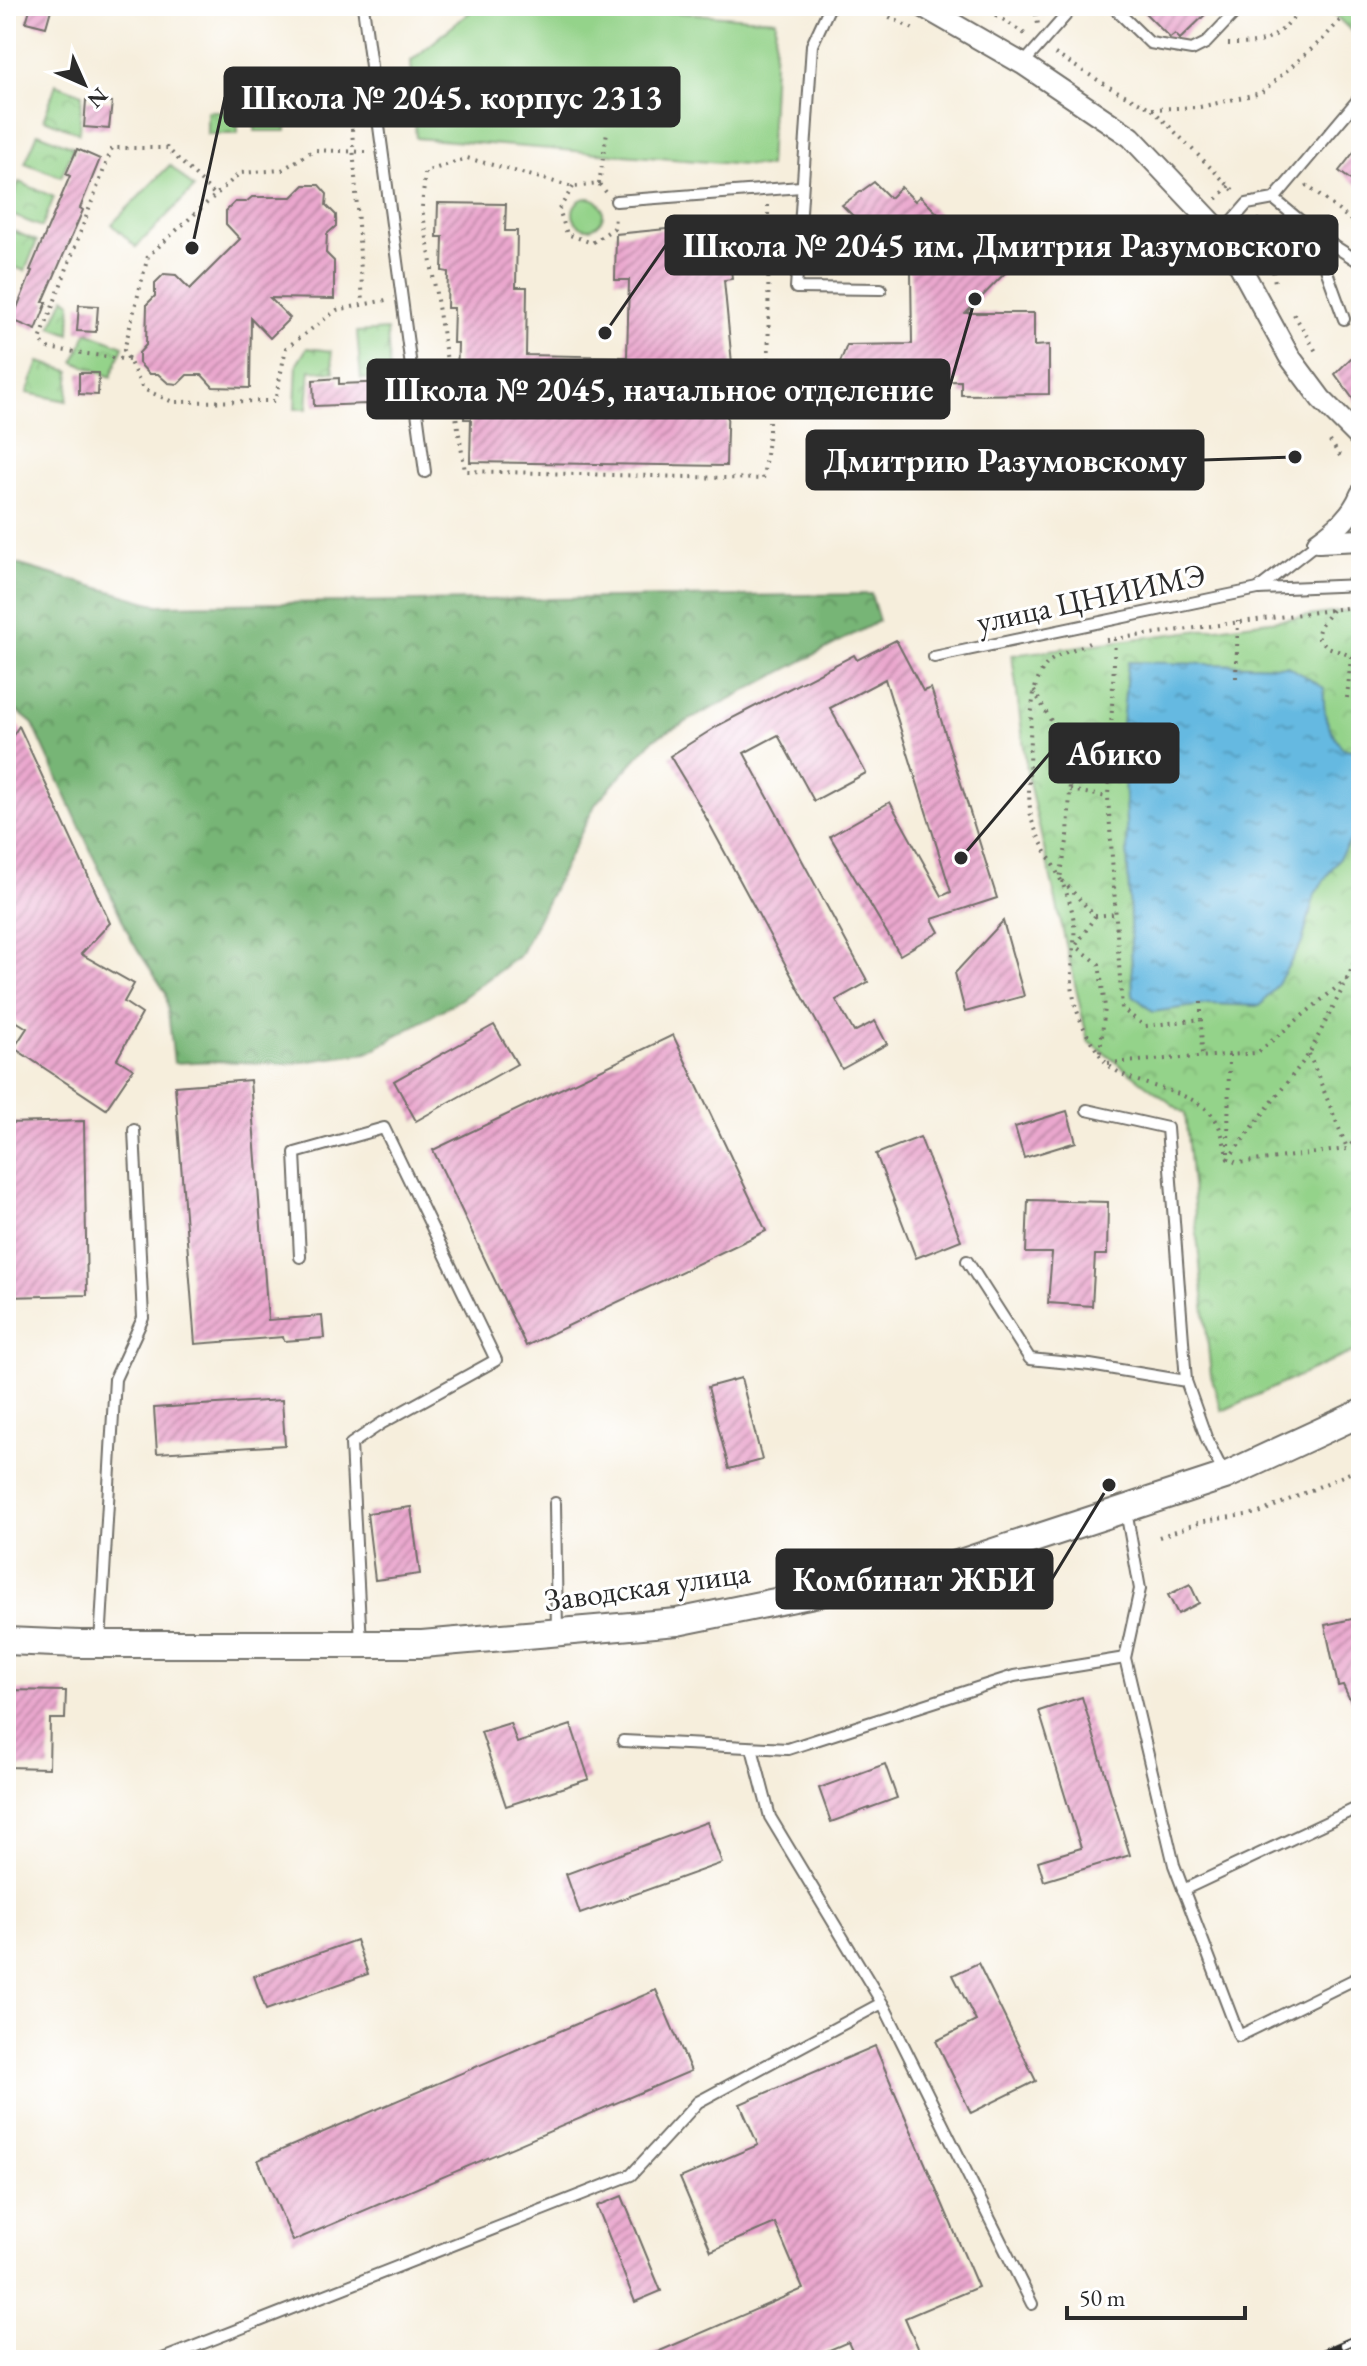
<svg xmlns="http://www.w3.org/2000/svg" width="1367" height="2366" font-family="'EB Garamond',serif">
<defs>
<pattern id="forest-crowns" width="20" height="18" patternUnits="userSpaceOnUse" patternTransform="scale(2)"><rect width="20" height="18" fill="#77b576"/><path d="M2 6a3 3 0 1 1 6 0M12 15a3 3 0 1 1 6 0" fill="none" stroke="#629361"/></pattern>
<pattern id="park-crowns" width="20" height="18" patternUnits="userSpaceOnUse" patternTransform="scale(2)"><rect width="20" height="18" fill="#94d38a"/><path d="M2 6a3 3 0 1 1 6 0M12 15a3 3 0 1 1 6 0" fill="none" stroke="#80b577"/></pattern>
<pattern id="water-ripples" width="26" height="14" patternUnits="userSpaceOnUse" patternTransform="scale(2)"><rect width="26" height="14" fill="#65b9e1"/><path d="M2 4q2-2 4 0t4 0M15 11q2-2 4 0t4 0" fill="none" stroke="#5397b7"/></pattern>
<pattern id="building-hatch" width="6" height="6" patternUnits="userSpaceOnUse" patternTransform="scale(2)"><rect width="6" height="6" fill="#eaa7ce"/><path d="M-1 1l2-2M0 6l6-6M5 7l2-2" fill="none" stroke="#be88a7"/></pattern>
</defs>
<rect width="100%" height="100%" fill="#fff"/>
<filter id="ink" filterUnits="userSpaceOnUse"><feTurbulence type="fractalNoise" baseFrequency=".0125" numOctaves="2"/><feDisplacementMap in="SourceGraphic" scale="16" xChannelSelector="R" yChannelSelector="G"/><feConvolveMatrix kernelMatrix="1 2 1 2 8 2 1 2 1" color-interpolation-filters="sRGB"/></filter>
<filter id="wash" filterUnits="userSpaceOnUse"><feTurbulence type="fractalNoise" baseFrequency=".006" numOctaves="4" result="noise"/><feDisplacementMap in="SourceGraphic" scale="32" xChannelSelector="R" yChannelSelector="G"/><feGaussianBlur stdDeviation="1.8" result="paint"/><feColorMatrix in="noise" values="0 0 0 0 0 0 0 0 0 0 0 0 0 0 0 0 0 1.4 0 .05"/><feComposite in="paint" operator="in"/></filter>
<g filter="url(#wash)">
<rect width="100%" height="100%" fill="#f6eedc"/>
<g fill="#94d38a" stroke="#607f5a" stroke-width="2">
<polygon points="477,6 587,6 776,20 769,167 416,138 411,61"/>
<polygon points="170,165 194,188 136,247 112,224"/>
<circle cx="588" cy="213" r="15"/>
</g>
<polygon fill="url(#forest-crowns)" stroke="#517050" stroke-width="2" points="6,561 158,605 871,594 879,621 655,738 596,803 520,955 461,999 367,1053 287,1064 217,1061 174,1063 166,993 132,941 33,724 6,702"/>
<g fill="url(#park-crowns)" stroke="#607f5a" stroke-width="2">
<polygon points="1325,6 1361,6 1361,40"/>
<polygon points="56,84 82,94 79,133 44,119"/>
<rect x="255" y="108" width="31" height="23"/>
<polygon points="207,111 237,111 238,134 207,134"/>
<polygon points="38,133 74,147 61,177 25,163"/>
<polygon points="19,182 54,197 42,227 6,213"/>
<polygon points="6,228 37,241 25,271 6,264"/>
<polygon points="65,297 71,302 70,334 51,327"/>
<polygon points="387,330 390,377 361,379 357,332"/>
<polygon points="87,332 123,346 111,377 74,362"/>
<polygon points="307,348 331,351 334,372 310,370 307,409 295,409 297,364"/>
<polygon points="39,362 70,371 67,401 27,393"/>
<polygon points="1361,609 1361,1348 1222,1411 1211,1376 1185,1114 1088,1041 1028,778 1012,655"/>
</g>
<path fill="url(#water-ripples)" stroke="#487286" stroke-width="2" d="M1128,662L1288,666L1324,688C1323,717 1326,724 1342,748L1361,752V825L1315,894L1302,943L1277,985L1260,1006L1210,1004L1153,1012L1133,995L1122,724Z"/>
<g id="blocks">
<g fill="url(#building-hatch)">
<polygon points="31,6 52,6 46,27 26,22"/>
<polygon points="1138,6 1214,6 1180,39 1175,34 1170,38"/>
<polygon points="86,100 112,102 109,129 84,127"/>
<polygon points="1361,143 1361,188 1339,171"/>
<polygon points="77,149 100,159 80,208 83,210 43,302 47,302 36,330 12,320 32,271 30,270 70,176 66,174"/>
<polygon points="874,182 890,198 901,187 915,201 920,196 961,237 968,229 1009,269 966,313 1034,313 1034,346 1049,345 1049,394 961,395 961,381 891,382 884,394 812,394 823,369 837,370 847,345 912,344 911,273 842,205"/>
<polygon points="304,185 319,185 327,194 326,205 336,215 336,226 327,234 326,253 334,261 334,299 270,298 290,318 270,338 251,318 250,388 213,387 202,375 187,375 178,384 168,383 158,374 149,374 139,363 139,353 146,345 147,304 155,296 155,283 164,274 176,275 190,289 240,239 226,224 226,211 235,202 246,202 252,197 292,197"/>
<polygon points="438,203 506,204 505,231 517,231 516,287 527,287 526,355 627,357 629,280 615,280 616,234 727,223 732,279 724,280 735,395 728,395 726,466 470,462 471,419 464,419 465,378 457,378 458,343 453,343 454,308 447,308 448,272 442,271 443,237 437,237"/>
<polygon points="79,305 98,306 96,332 77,331"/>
<polygon points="1361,348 1361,410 1335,374"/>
<polygon points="79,373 99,373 98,395 79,394"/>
<polygon points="339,378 339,384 391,382 392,409 366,410 366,404 314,406 313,380"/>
<polygon points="896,640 923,691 931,688 997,898 932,919 939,932 900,955 830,836 890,802 942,896 951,892 885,679 830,708 866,773 814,801 778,735 744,753 868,982 836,1000 854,1032 875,1021 887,1044 842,1069 697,801 670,756 719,725 854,655 857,660"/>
<polygon points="19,726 110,923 81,954 134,984 124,1002 142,1014 117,1059 133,1069 106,1109 14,1048 27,1028 6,1015 6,746"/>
<polygon points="1003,921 1024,996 965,1012 955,973"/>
<polygon points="494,1025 517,1064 416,1121 394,1081"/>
<polygon points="673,1035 766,1231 526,1346 433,1150"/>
<polygon points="250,1080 268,1320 322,1316 324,1338 284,1341 283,1337 195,1344 175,1086"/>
<polygon points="1067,1111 1076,1142 1024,1158 1015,1127"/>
<polygon points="84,1121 87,1295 6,1297 6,1123"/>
<polygon points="920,1137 961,1240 916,1258 876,1154"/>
<polygon points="1028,1200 1108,1202 1107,1255 1095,1255 1092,1306 1048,1303 1052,1253 1026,1253"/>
<polygon points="741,1378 762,1460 729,1469 708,1387"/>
<polygon points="282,1400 285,1445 157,1453 154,1408"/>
<polygon points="411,1507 420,1574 375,1580 367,1513"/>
<polygon points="1190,1584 1199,1603 1178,1614 1168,1595"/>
<polygon points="1361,1617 1361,1723 1343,1685 1338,1686 1325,1625"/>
<polygon points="6,1690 66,1691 65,1719 50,1719 49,1768 6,1767"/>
<polygon points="1082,1697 1130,1855 1044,1881 1038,1861 1081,1848 1039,1711"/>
<polygon points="510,1723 517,1743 571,1725 589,1779 506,1806 481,1732"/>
<polygon points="885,1764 897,1798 831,1822 819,1788"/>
<polygon points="707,1822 722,1863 580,1914 566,1874"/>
<polygon points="356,1940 368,1974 266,2010 254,1976"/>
<polygon points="978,1963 1036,2081 971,2113 936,2041 976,2021 953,1975"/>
<polygon points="656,1990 691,2071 293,2241 258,2160"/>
<polygon points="875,2046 978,2287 905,2318 919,2350 896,2360 856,2360 848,2342 806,2360 639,2360 803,2289 775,2223 711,2251 680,2178 758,2145 740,2104"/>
<polygon points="622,2196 661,2291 635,2302 597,2206"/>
</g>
</g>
</g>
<g filter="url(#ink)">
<use href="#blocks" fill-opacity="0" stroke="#726f69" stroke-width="2"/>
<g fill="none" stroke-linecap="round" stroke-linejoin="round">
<defs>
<g id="service">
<polyline points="363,6 425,472"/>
<polyline points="830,6 812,45 796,288 881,289"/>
<polyline points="1112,6 1150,43 1192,50 1206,43 1241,6"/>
<polyline points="1023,64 1074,6"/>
<polyline points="1361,96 1274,199 1320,237 1361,263"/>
<polyline points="616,201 801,187"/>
<polyline points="1222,233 1247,204 1274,199"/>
<polyline points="1320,237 1327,272 1344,319"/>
<polyline points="1258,589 1318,542"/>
<polyline points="934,657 1258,589 1361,585"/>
<polyline points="1087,1110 1167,1128 1186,1381 1207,1440 1224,1474"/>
<polyline points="300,1257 295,1153 384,1128 496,1360 382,1423 351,1444 361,1644"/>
<polyline points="967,1261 1030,1359 1090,1365 1186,1381"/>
<polyline points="555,1503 557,1632"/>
<polyline points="1126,1511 1140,1589 1125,1658 1174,1865 1239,2036 1361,1976"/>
<polyline points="100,1644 115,1379 143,1318 134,1130"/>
<polyline points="623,1741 788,1749 1014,1676 1125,1658"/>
<polyline points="752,1748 770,1817 885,2008 1032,2304"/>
<polyline points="1183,1890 1361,1806"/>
<polyline points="160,2360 631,2175 698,2102 882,2003"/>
</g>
<g id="minor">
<polyline points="922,6 1023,64 1131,137 1222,233 1289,356 1321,399 1361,439"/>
<path d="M1318,542C1337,528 1352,516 1361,494"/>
<polyline points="1318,542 1361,540"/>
</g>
<polyline id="tertiary" points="6,1641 80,1644 422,1644 677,1622 951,1566 1225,1476 1361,1413"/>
</defs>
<use href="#service" stroke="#726f69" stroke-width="14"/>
<use href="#minor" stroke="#726f69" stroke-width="24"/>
<use href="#tertiary" stroke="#726f69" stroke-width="30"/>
<g stroke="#726f69" stroke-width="4" stroke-dasharray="2 6" stroke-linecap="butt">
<polyline points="868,6 915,30"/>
<polyline points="983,6 1028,36"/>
<polyline points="1034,6 1038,24"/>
<path d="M1228,44C1272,45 1276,37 1304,6"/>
<polyline points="1055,54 1111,88 1152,109 1237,194"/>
<polyline points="1152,109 1200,107 1261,93 1323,39 1353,6"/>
<polyline points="351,113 363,303"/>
<polyline points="366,152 314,150 282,170 240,173 148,256 124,350 143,389 173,402 275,401 286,348 337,310 386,300"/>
<polyline points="599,184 607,132"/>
<polyline points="1306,185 1361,228"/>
<polyline points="573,187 559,209 567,234 592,243 614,228 615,216"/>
<polyline points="606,192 599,184 573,187 467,158 425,172 422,208 465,471 763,479 769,431 768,204"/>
<polyline points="1217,199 1229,186"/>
<polyline points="1257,219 1268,235 1275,283"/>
<polyline points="1294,314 1318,355"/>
<polyline points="129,360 47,348 40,340 112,148 167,148 215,195"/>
<polyline points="1330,441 1342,459"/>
<polyline points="1332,610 1320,626 1317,637 1328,647 1361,660"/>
<polyline points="1115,639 1108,797 1122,1009 1145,1026 1201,1019 1202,1056"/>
<polyline points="1106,640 1361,606"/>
<path d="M1089,643C1076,649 1056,654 1046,665C1041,671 1035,686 1034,693C1030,714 1026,803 1032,821C1043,853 1067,881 1073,916C1077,939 1071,959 1072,982C1073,1010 1085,1033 1100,1055C1124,1093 1197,1082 1218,1124C1223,1135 1225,1148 1228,1159L1238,1163L1347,1149L1361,1134"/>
<polyline points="1236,678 1238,621"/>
<polyline points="1034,691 1066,747 1070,790 1068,836 1060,878 1095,916 1076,946 1099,964 1105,1007 1100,1053"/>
<polyline points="1347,698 1351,657"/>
<polyline points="1070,790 1107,797"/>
<polyline points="1095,916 1116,914"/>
<polyline points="1201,1002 1201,1019"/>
<polyline points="1309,1054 1347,1148"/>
<polyline points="1108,1063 1257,1053 1348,978 1361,971"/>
<polyline points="1228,1153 1229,1054"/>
<polyline points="1228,1159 1309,1054 1348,978 1361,945"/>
<polyline points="1159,1537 1204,1521 1259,1513 1361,1468"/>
</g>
<use href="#service" stroke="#fff" stroke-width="10"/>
<use href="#minor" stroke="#fff" stroke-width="20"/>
<use href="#tertiary" stroke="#fff" stroke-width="26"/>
<defs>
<g id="rail">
<polyline points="1308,2360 1361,2337"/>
<polyline points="1357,2360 1361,2358"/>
</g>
</defs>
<use href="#rail" stroke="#2b2b2b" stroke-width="9"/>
<use href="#rail" stroke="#fff" stroke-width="6" stroke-dasharray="18" stroke-linecap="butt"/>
</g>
</g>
<g text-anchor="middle" stroke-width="6" stroke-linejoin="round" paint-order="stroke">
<g font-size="32" fill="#2b2b2b" stroke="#fff">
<text transform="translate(1091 598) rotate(-12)" y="11">улица ЦНИИМЭ</text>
<text transform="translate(647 1586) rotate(-8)" y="11">Заводская улица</text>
</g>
</g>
<path fill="none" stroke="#2b2b2b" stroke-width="3" d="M192 248L225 97M605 333L666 245M975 299L949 389M1295 457L1203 460M961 858L1050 753M1109 1485L1052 1579"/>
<g fill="#2b2b2b" stroke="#fff" stroke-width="3">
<circle cx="192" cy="248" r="8"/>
<circle cx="605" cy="333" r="8"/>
<circle cx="975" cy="299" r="8"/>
<circle cx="1295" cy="457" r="8"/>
<circle cx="961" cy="858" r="8"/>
<circle cx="1109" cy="1485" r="8"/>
</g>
<g fill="#2b2b2b" stroke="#2b2b2b" stroke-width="3">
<rect x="225" y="68" width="454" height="58" rx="8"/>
<rect x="666" y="216" width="671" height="58" rx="8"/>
<rect x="368" y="360" width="581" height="58" rx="8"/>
<rect x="807" y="431" width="396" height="58" rx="8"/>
<rect x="1050" y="724" width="128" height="58" rx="8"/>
<rect x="777" y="1550" width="275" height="58" rx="8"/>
</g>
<g font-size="34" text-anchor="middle" font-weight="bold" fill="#fff">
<text x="452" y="109">Школа № 2045. корпус 2313</text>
<text x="1002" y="257">Школа № 2045 им. Дмитрия Разумовского</text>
<text x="659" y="401">Школа № 2045, начальное отделение</text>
<text x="1005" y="472">Дмитрию Разумовскому</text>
<text x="1114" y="765">Абико</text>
<text x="914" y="1591">Комбинат ЖБИ</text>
</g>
<rect width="1367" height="2366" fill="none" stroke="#fff" stroke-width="32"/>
<g transform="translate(84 84) rotate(135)" stroke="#ffffff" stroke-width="6" paint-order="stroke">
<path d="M0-6L14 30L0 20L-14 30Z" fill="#2b2b2b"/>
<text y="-12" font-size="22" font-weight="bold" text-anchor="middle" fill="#2b2b2b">N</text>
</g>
<path d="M1067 2306v12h178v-12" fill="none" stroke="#2b2b2b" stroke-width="4"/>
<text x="1079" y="2306" font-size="24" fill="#2b2b2b" stroke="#ffffff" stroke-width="6" paint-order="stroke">50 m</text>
</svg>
